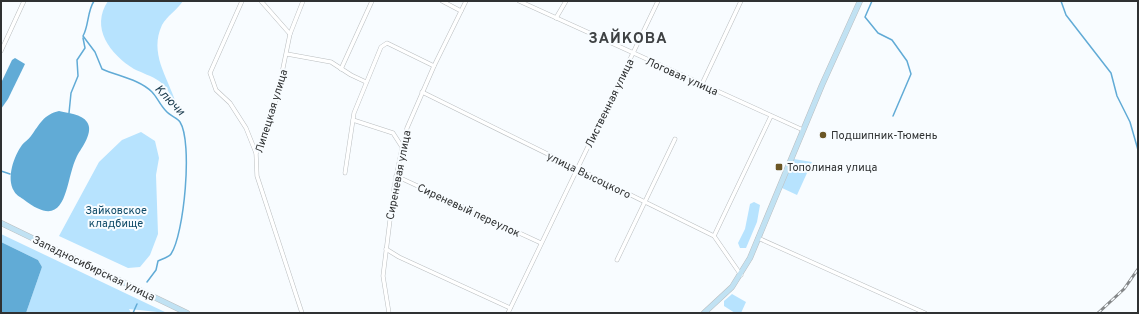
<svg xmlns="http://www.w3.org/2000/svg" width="1139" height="314" font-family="Overpass,sans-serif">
<rect width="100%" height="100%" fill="#f8fcff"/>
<g fill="#b7e3fe">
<path d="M108,1H183C177,10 167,16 162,25C149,53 167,76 176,103C171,96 166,86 159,81C152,76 142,73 134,69C110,54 90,28 108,1Z"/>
<polygon points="141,132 155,141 159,158 156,175 158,234 150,255 140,267 128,268 59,236 99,162 122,140"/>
<polygon points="794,159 812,162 797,195 782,188"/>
<polygon points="754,202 760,205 757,222 746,248 740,248 738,243 745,229 750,204"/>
<polygon points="1,234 167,313 129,309 131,313 26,313 42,267 38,260 1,242"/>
<polygon points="732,294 746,302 741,313 735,313 724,306 724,301"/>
</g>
<g fill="#61abd6">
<polygon points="15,58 25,64 8,99 1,109 1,83 12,60"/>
<path d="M59,111C67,113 82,114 87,122C94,132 82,147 77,156C64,182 69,235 23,199C20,197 15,194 14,191C6,178 14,156 22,145C24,142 28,140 31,136C39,125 44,114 59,111Z"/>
<polygon points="1,242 38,260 42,267 26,313 1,313"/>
</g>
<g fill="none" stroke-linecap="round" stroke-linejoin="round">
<g stroke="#61abd6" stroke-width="1.5">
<path d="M94,1C87,12 89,25 83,36L95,52L102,69C117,76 139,79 152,92C157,97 160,105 166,111C170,116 178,118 180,122C193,142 184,235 171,254C169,257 162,259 158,261L156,270L147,282"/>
<polyline points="872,1 865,17 878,33 892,40 907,61 911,74 893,116"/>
<polyline points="1061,1 1066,15 1111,73 1117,96 1130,122 1138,150"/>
<polyline points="69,113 71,93 78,76 77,60 85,48 83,38"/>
<polyline points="1,171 10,174"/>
<polyline points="133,313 137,304"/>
</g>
<defs>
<g id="minor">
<polyline points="242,1 210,73 216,90 230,103 246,128 256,153"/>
<polyline points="261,1 290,34"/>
<polyline points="442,1 461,11"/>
<polyline points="519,1 803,130"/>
<polyline points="556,18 566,1"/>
<polyline points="1,51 24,1"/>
<polyline points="287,54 331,62 351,75 366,82"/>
<polyline points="341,69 372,1"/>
<polyline points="702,84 741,1"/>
<polyline points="422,92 714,236 741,275"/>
<polyline points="353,120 393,133 402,147"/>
<polyline points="345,173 354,113 381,47 387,43 434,66"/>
<polyline points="396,176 541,243"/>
<polyline points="714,236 771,116"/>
<polyline points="758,238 925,313"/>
<polyline points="386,249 399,257 510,308"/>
<polyline points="617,260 675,139"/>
<polyline points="302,313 257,176 256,153 264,137 277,97 290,34 303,1"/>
<polyline points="389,313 383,276 394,188 401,153 407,128 434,66 466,1"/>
<polyline points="508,313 658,1"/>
</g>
<g id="secondary">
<polyline points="1,223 187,313"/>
<polyline points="704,313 732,287 750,258 822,85 860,1"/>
</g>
</defs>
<use href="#minor" stroke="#babec0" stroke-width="4.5"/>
<use href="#secondary" stroke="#babec0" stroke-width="6"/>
<use href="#minor" stroke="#fff" stroke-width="3.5"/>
<use href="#secondary" stroke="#c1e2f3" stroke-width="5"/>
<defs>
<polyline id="rail" points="1098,313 1124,289 1138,269"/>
</defs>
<use href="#rail" stroke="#848789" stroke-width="3"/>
<use href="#rail" stroke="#f8fcff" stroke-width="1.5" stroke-dasharray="4.5" stroke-linecap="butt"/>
</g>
<g fill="#6b5625" stroke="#f8fcff" stroke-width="1.5">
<circle cx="823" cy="135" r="4"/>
<rect x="775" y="163" width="8" height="8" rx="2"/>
</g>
<g text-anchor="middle" stroke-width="4" stroke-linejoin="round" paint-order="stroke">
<g font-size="11" fill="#2f3132" stroke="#f8fcff">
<text transform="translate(682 76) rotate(24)" y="4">Логовая улица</text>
<text transform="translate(609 103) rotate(-64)" y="4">Лиственная улица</text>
<text transform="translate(271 111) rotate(-73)" y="4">Липецкая улица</text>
<text transform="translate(398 175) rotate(-79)" y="4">Сиреневая улица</text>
<text transform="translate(589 175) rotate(26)" y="4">улица Высоцкого</text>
<text transform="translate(469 210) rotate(25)" y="4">Сиреневый переулок</text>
<text transform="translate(94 268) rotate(26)" y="4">Западносибирская улица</text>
</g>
<g font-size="11" fill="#2f3132" stroke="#f8fcff" text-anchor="start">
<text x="831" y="139">Подшипник-Тюмень</text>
<text x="787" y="171">Тополиная улица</text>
</g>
<g font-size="11" fill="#0f4b68" stroke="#f8fcff">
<text x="116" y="214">Зайковское<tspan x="116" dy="13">кладбище</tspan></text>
</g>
<g font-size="12" font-style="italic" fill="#16374a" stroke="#f8fcff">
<text transform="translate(170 100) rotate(46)" y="4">Ключи</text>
</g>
<g font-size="15" font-weight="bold" letter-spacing="1" fill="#3e4143" stroke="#f8fcff">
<text x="628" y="43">ЗАЙКОВА</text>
</g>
</g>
<rect width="1139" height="314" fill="none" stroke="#2f3132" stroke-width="4"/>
</svg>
